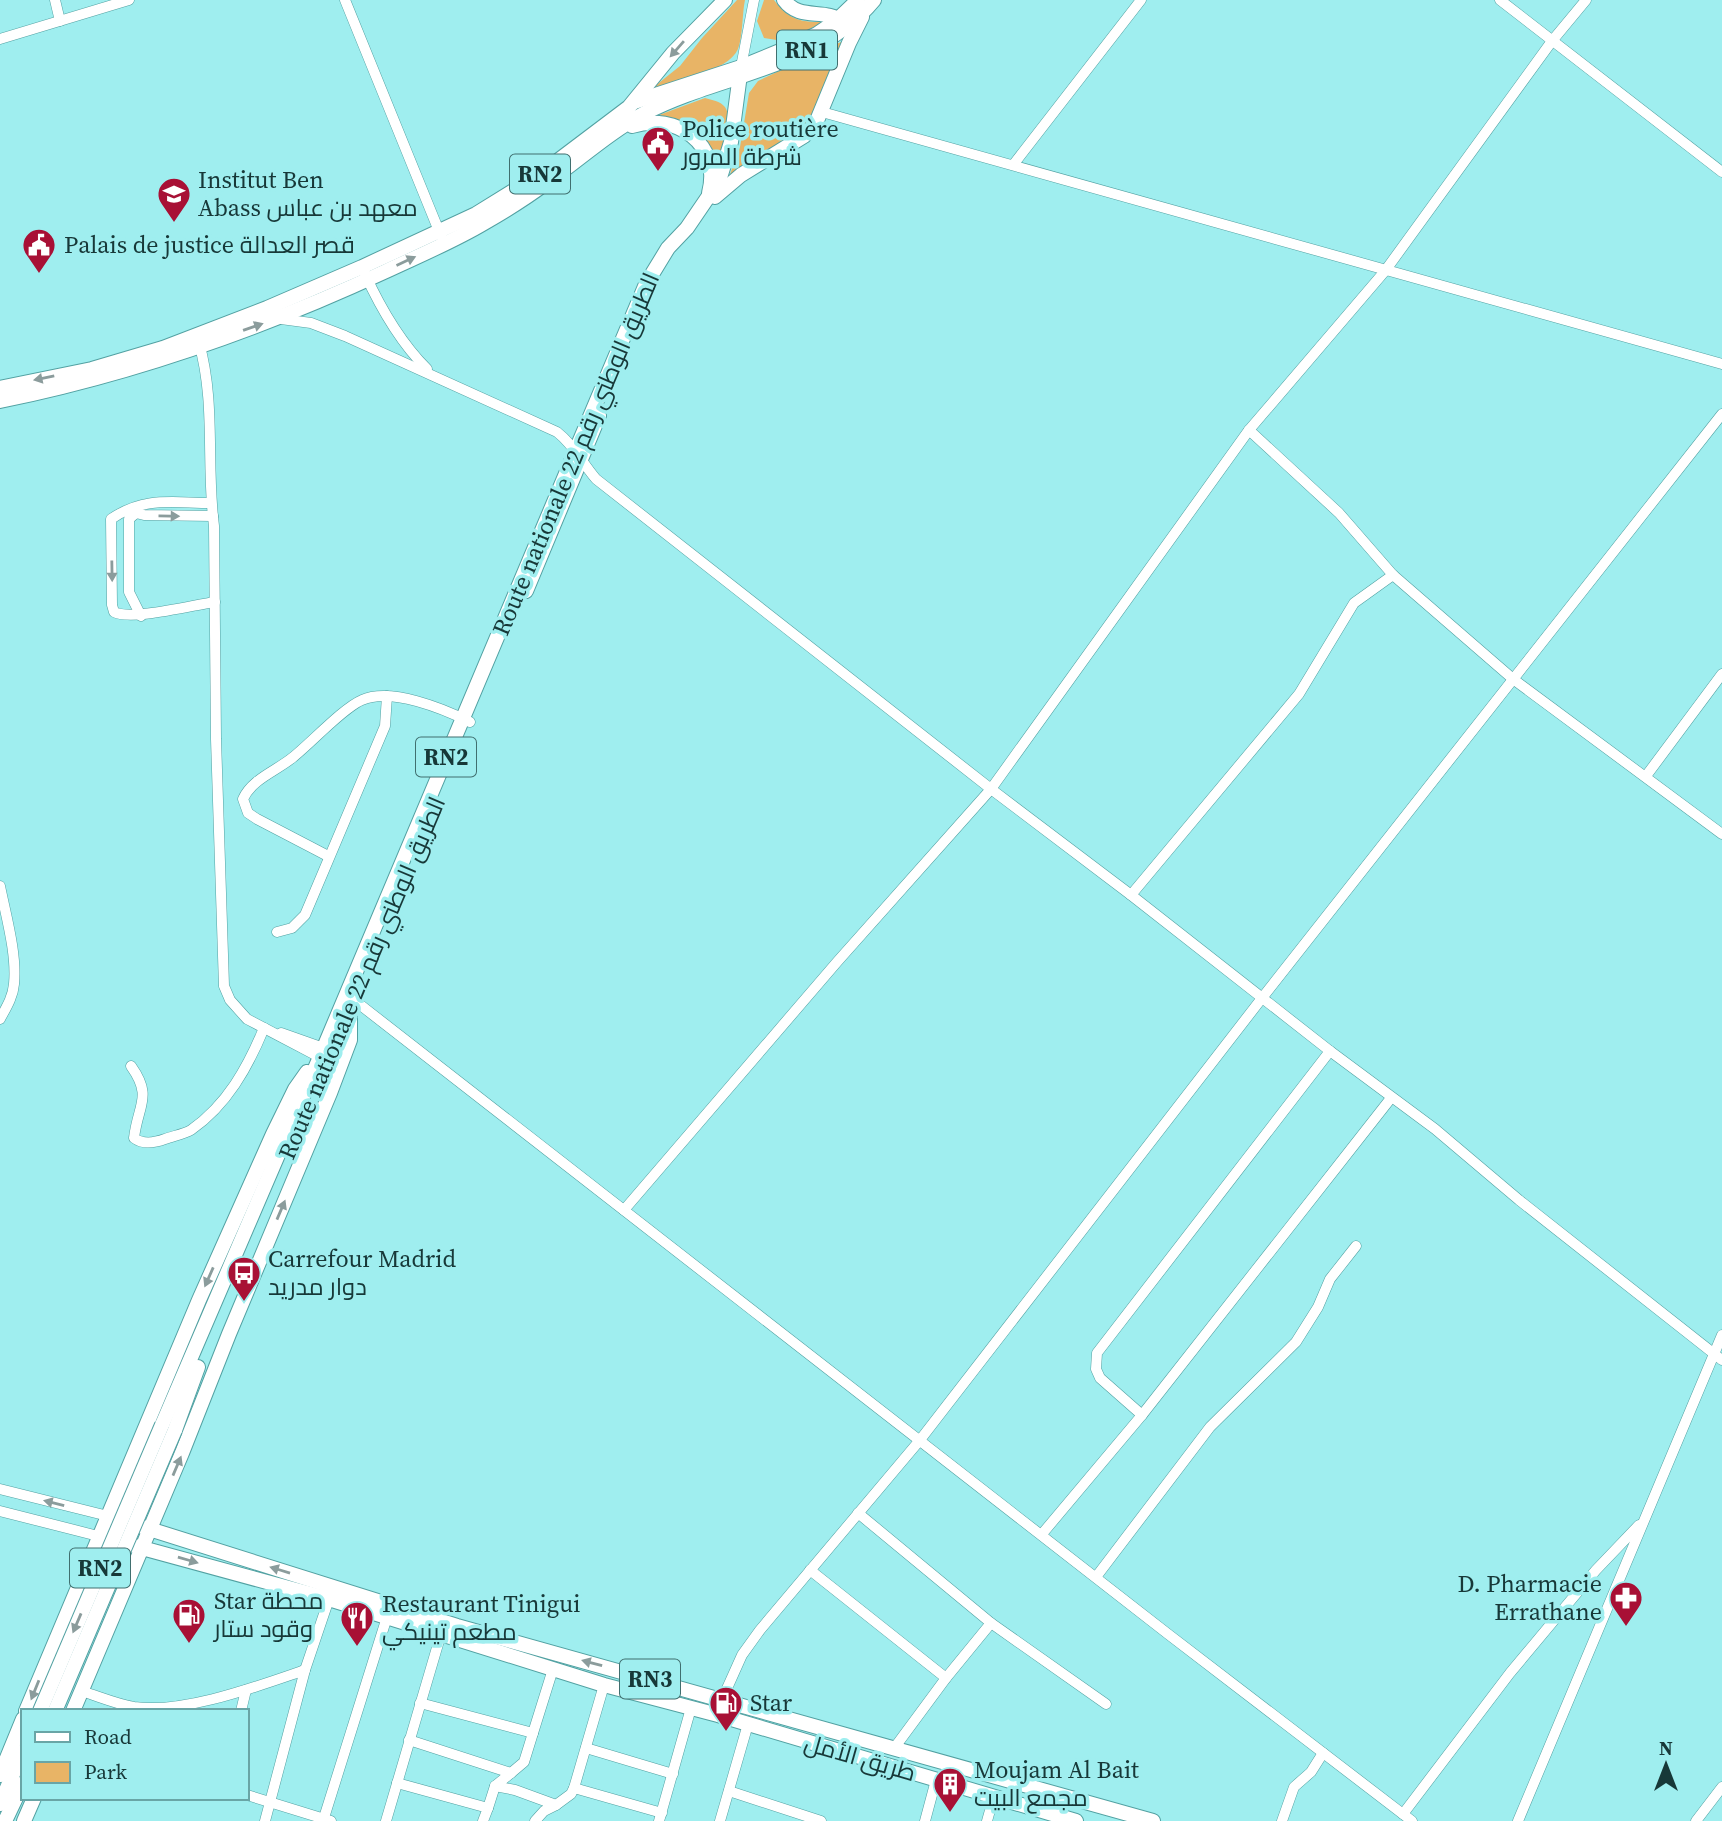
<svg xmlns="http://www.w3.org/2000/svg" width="1722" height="1821" font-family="'Source Serif 4',Cairo,serif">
<rect width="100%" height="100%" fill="#9feeef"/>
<g fill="#e8b466">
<path d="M737,0H745C742,14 743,36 738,49C728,72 673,82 650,90L680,66L702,38Z"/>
<path d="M764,0H774C788,20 804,24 827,21L783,41L764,38L757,21Z"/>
<polygon points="843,41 814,111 805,124 793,136 756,156 729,177 740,147 749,93 758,81"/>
<path d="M705,98C712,100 720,101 725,107C734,120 723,154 717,167C708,129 690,128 659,115Z"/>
</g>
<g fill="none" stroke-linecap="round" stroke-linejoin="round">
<defs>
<g id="minor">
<polyline points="55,0 60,21"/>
<polyline points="345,0 441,236"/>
<polyline points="1500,0 1722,172"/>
<polyline points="0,39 129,0"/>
<polyline points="741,67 754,0"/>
<polyline points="822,112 1722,364"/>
<polyline points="1013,165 1141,0"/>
<path d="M365,274C381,309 400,342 427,369"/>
<path d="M281,319L311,323L345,336L557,432C574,445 582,463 596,479L991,789L1131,895L1330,1051L1435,1129L1519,1200L1722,1360"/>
<path d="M199,343C216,402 206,466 214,526L216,739L224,986L230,1000L247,1019L327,1061"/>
<polyline points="1249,430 1339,513 1393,575 1513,679 1722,834"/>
<path d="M211,503C172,503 145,496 111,519L112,605L114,612C131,621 193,605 215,602"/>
<polyline points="132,512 144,515 213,516"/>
<polyline points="136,513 129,519 129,592 141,616"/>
<polyline points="1646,776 1722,674"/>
<path d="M328,856L257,819L248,813L243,799C252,779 276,771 292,758C310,744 343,708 362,700C391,687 444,709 470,722"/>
<path d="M0,886C6,916 17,954 14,984C13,997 6,1008 0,1019"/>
<polyline points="1131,895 1299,694 1354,603 1393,575"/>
<polyline points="277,932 292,928 305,915 385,726 387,696"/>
<polyline points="354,1000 1168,1634 1412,1821"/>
<polyline points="281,1033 332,1051"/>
<path d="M131,1066C153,1097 138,1104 134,1138C143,1145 154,1143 165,1139C173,1136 184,1134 191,1130C227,1105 248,1067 264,1028"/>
<polyline points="624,1210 837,962 991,789 1249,430 1385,271 1552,41 1586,0"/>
<polyline points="1142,1415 1100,1378 1096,1369 1097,1353 1330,1051"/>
<polyline points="0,1489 108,1516"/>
<polyline points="0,1511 98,1536"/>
<polyline points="858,1513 991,1623 1106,1704"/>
<polyline points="1042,1534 1142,1415 1391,1098"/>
<polyline points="810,1570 946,1678"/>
<polyline points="1096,1577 1210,1427 1296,1342 1318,1307 1330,1279 1356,1246"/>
<path d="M81,1691C98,1696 116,1704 134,1707C184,1714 258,1686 305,1670"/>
<polyline points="420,1703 533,1733 553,1669"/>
<polyline points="720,1704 742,1655 760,1630 920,1440 1262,998 1722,414"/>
<polyline points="241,1711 246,1690"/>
<polyline points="409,1740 511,1773 524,1762 533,1733"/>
<polyline points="895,1747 946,1678 991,1623"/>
<polyline points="586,1748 673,1774"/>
<polyline points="397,1783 488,1808 483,1821"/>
<polyline points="495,1786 515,1790 556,1805 544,1811 535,1821"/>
<polyline points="574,1788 604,1685"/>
<polyline points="729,1791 821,1821"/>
<polyline points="247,1795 331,1821"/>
<polyline points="556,1805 571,1794 574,1788 662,1813"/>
<polyline points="488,1808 495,1786 511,1773"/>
<polyline points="1403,1814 1510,1673 1596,1570 1639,1525"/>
<polyline points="265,1821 305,1670 329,1599"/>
<polyline points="323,1821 387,1617"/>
<polyline points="386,1821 441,1634"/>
<polyline points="659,1821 691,1708"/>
<polyline points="720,1821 748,1724"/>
<polyline points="925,1821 936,1780"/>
<polyline points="987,1821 994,1796"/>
<polyline points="1282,1821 1294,1787 1311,1772 1323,1753"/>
<polyline points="1518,1821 1722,1335"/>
<polyline points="1696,1821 1722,1787"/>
</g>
<g id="highway">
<path d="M784,0C800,22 825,7 842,22"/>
<polyline points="634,102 741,67 780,51 817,34 836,21 858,0"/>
<path d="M632,126C676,112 722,144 709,193"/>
<polyline points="715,197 741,175 804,136 816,123 849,43 862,17"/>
<polyline points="0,388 92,369 163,348 267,308 362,267 476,214 539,175 629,107 673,53 725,0"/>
<path d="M0,401C133,374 261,329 384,272C418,256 452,242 484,223C505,211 526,198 546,183C579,160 609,132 645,113C720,74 817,69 874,0"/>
<polyline points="526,591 599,416"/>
<polyline points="162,1425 320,1057 646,284 668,248 687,228 719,181 731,142 741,67"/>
<polyline points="175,1430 198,1367"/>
<polyline points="108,1516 457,1626 1153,1821"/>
<polyline points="98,1536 329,1599 604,1685 718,1715 1076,1821"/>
<polyline points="26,1711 199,1300 273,1134 295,1089 307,1072"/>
<polyline points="73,1711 182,1453 229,1334 330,1093 350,1040 350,1009"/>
<polyline points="0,1775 23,1719"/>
<polyline points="0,1804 23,1751"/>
<polyline points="5,1821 23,1783"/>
<polyline points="24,1821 34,1798"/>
</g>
</defs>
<use href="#minor" stroke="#52a1a2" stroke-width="11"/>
<use href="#highway" stroke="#52a1a2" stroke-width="16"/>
<use href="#minor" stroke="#fff" stroke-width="10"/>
<use href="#highway" stroke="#fff" stroke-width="14"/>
<defs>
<g id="highway-bridge">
<polyline points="40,1711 162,1425"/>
<polyline points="55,1711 175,1430"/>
</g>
</defs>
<use href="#highway-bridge" stroke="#52a1a2" stroke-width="16" stroke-linecap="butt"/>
<use href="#highway-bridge" stroke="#fff" stroke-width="14"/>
</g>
<defs><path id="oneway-solid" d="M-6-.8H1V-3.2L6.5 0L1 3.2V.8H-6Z" transform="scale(1.75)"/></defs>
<g fill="#8b9c9c">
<use href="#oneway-solid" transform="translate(677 49) rotate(131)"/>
<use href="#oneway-solid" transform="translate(406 261) rotate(-25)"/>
<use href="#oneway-solid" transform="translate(253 327) rotate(-19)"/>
<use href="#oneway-solid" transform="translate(44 378) rotate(168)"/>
<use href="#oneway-solid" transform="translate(169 516) rotate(1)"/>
<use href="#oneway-solid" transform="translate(112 571) rotate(89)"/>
<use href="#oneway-solid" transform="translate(281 1210) rotate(-67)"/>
<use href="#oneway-solid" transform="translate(209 1277) rotate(114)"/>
<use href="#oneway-solid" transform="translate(177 1466) rotate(-67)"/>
<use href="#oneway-solid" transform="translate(54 1503) rotate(-166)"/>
<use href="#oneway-solid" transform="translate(188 1560) rotate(16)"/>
<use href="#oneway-solid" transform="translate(280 1570) rotate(-163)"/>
<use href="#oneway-solid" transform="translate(77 1623) rotate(113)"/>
<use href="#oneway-solid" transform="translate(592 1663) rotate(-165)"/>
<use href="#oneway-solid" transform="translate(35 1690) rotate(112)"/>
</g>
<defs>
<symbol id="civic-pin" viewBox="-11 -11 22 30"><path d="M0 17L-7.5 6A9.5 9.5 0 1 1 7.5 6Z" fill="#a81035" stroke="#9feeef"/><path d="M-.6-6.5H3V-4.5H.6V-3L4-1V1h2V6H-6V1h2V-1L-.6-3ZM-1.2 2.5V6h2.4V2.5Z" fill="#fff"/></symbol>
<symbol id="university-pin" viewBox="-11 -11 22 30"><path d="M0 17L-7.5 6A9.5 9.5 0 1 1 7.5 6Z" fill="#a81035" stroke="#9feeef"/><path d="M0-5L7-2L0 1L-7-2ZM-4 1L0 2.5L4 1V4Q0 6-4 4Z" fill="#fff"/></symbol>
<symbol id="bus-pin" viewBox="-11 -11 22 30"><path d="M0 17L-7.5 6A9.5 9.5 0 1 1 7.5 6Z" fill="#a81035" stroke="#9feeef"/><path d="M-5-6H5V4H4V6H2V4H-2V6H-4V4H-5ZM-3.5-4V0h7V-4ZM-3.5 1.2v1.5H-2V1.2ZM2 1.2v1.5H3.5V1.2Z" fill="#fff"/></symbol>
<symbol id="pharmacy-pin" viewBox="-11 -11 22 30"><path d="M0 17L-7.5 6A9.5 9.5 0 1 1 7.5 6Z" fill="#a81035" stroke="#9feeef"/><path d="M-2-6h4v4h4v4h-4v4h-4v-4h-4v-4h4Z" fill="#fff"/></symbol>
<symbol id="fuel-pin" viewBox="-11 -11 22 30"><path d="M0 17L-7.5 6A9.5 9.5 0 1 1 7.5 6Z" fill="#a81035" stroke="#9feeef"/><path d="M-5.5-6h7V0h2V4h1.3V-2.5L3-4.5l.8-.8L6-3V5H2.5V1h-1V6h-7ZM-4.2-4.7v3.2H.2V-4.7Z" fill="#fff"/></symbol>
<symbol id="restaurant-pin" viewBox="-11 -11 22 30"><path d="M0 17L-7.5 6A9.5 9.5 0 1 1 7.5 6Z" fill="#a81035" stroke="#9feeef"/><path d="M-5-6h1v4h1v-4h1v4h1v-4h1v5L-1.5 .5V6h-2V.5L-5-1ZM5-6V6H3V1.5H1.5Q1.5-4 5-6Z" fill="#fff"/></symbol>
<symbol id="building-pin" viewBox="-11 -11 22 30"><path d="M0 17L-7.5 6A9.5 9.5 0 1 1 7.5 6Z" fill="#a81035" stroke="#9feeef"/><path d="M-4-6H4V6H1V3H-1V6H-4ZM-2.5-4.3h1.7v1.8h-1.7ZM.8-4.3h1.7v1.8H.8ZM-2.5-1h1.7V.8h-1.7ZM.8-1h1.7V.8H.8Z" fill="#fff"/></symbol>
</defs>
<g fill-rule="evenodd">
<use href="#civic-pin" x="639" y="124" width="38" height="52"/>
<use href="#university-pin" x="155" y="175" width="38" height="52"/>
<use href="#civic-pin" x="20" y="226" width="38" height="52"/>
<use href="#bus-pin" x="225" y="1254" width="38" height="52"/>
<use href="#pharmacy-pin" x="1607" y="1579" width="38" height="52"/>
<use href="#fuel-pin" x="170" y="1596" width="38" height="52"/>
<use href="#restaurant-pin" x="338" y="1599" width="38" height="52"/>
<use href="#fuel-pin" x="707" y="1684" width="38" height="52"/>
<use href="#building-pin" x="931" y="1765" width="38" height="52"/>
</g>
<g text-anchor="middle" stroke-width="7" stroke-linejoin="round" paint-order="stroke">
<g fill="#9feeef" stroke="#406f6f" stroke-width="2">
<rect x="777" y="30.5" width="60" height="39" rx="5"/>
<rect x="510" y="154.5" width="60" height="39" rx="5"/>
<rect x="416" y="737.5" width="60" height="39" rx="5"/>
<rect x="70" y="1548.5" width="60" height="39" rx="5"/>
<rect x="620" y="1659.5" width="60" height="39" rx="5"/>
</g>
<g font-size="23" font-weight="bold" fill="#173838">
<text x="807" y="58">RN1</text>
<text x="540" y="182">RN2</text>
<text x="446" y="765">RN2</text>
<text x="100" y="1576">RN2</text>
<text x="650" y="1687">RN3</text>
</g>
<g font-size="24" fill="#173838" stroke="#9feeef" text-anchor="start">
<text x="682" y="137">Police routière<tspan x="682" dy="28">شرطة المرور</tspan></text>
<text x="198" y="188">Institut Ben<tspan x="198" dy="28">Abass معهد بن عباس</tspan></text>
<text x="64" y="253">Palais de justice قصر العدالة</text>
<text x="268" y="1267">Carrefour Madrid<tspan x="268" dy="28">دوار مدريد</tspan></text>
<text x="1602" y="1592" text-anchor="end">D. Pharmacie<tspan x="1602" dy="28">Errathane</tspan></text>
<text x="214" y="1609">Star محطة<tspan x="214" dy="28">وقود ستار</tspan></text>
<text x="382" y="1612">Restaurant Tinigui<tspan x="382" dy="28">مطعم تينيكي</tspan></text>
<text x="750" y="1711">Star</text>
<text x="974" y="1778">Moujam Al Bait<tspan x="974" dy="28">مجمع البيت</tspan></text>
</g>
<g font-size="24" fill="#173838" stroke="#9feeef">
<text transform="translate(576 454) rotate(-67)" y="8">Route nationale 22 الطريق الوطني رقم</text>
<text transform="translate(362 978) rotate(-67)" y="8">Route nationale 22 الطريق الوطني رقم</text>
<text transform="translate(860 1758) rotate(16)" y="8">طريق الأمل</text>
</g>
</g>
<rect x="21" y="1709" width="228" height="91" fill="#9feeef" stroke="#69a5a6" stroke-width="2"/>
<rect x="35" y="1732" width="35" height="10" fill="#ffffff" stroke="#69a5a6" stroke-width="2"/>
<text x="84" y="1744" font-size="21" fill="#173838">Road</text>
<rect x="35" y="1762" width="35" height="21" fill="#e8b466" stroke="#69a5a6" stroke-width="2"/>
<text x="84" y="1779" font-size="21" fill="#173838">Park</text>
<g transform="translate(1666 1765)" stroke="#9feeef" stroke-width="5" paint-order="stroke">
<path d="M0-5L12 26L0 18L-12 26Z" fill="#173838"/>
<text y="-10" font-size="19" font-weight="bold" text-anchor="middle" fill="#173838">N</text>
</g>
</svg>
